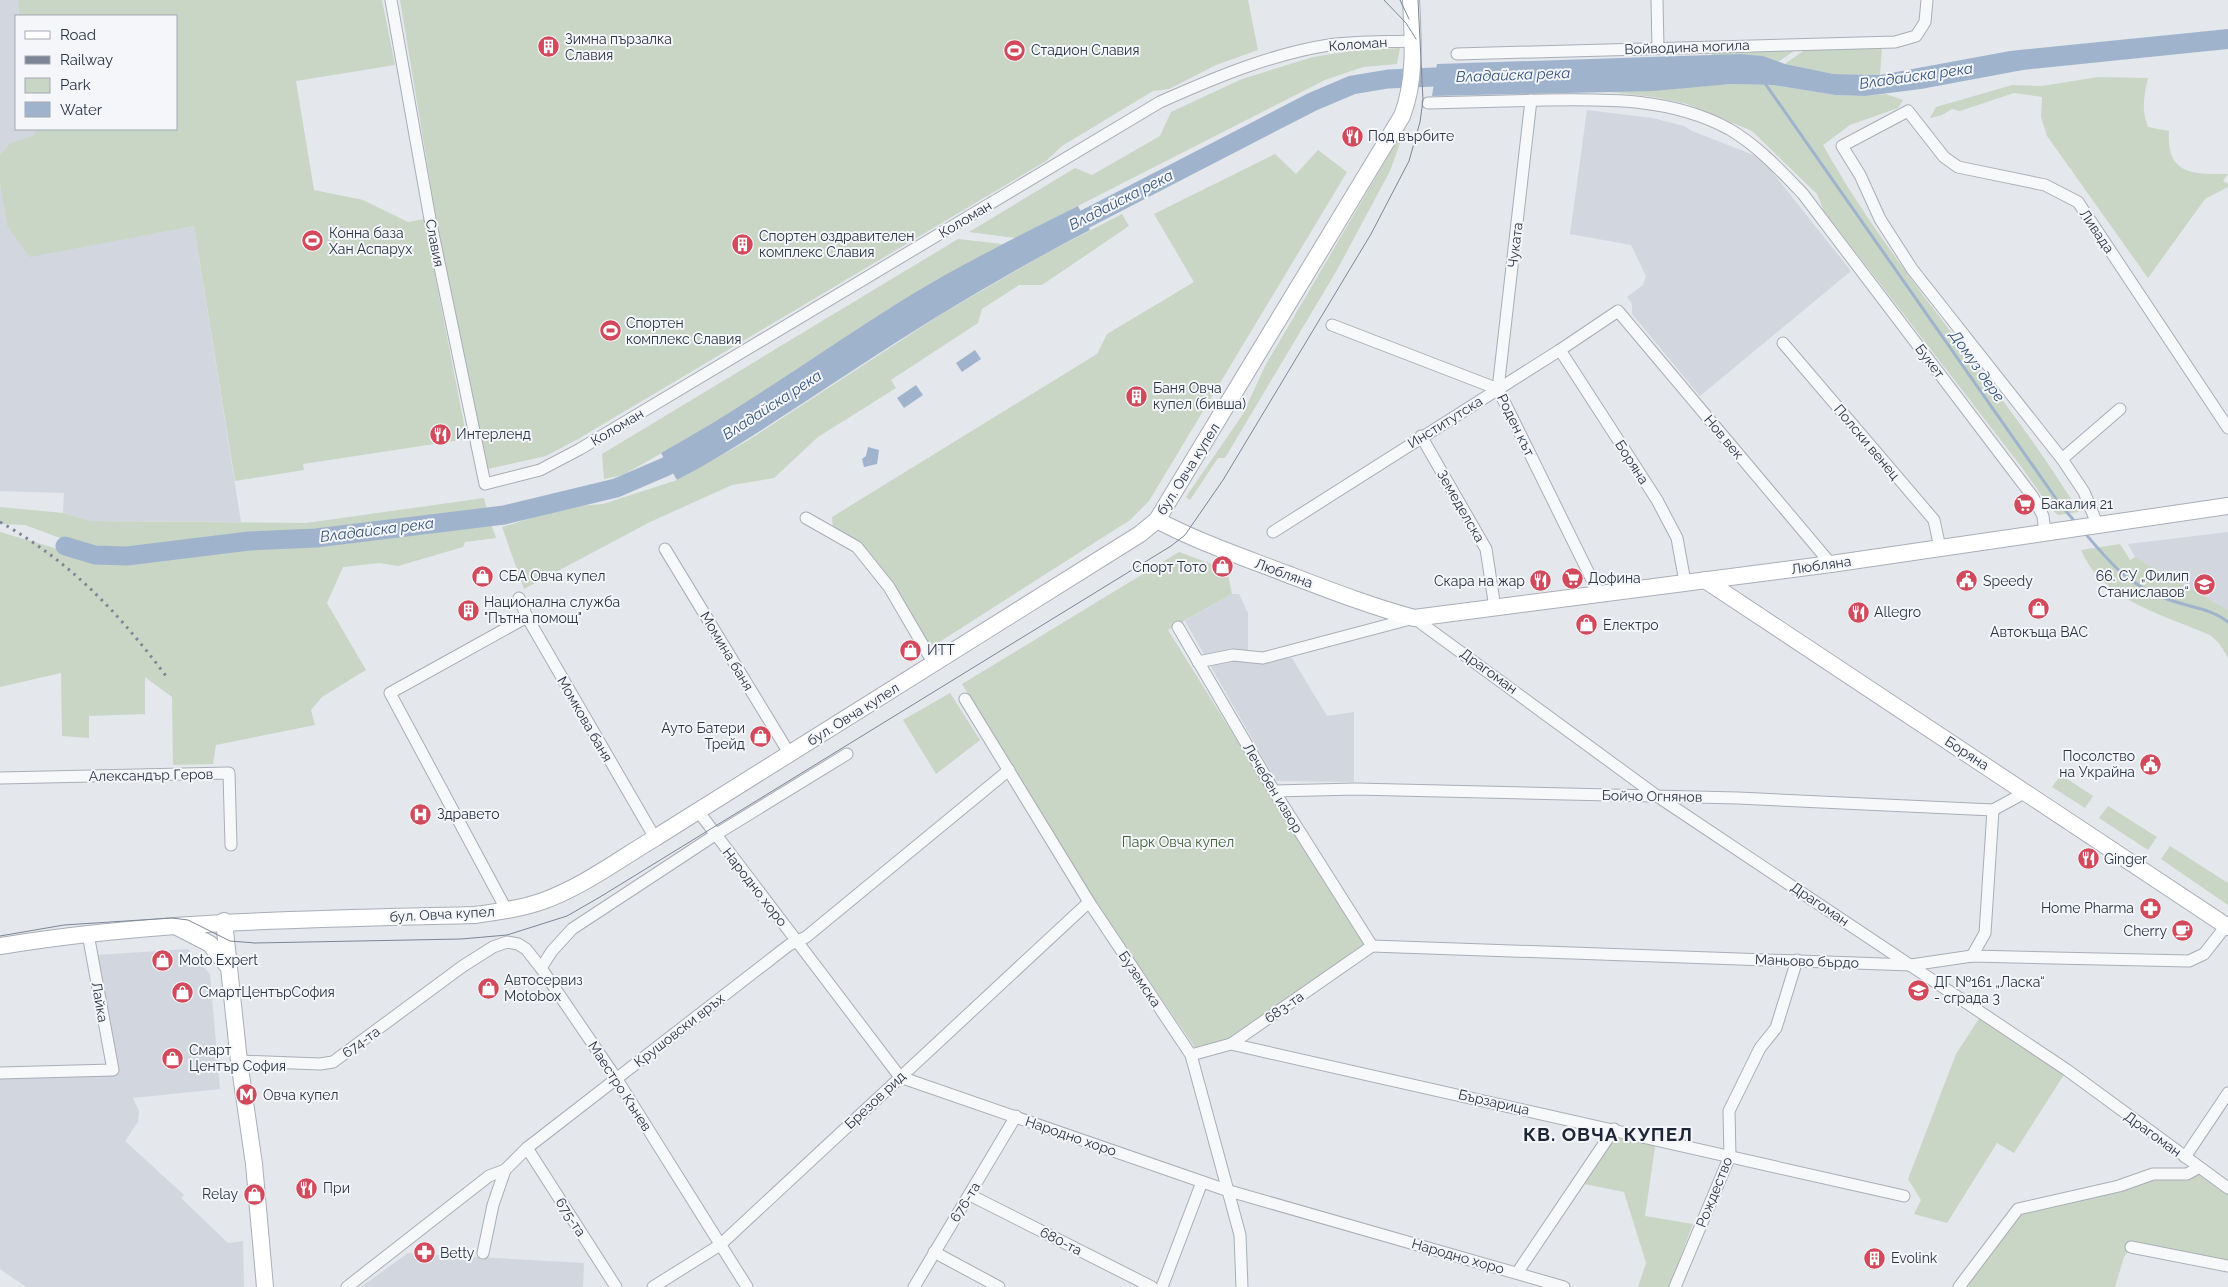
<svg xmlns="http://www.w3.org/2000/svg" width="2228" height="1287" font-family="Raleway,sans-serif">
<rect width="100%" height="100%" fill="#e4e7ec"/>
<g fill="#d2d6de">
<polygon points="0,0 18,0 19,16 16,16 16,129 35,129 36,135 10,143 0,154"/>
<polygon points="1587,110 1652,118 1684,126 1692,131 1756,156 1769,168 1851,271 1700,396 1632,314 1632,304 1627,297 1643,285 1646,276 1631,245 1570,234"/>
<polygon points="0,184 7,226 30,256 194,226 241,522 90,521 63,513 64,493 0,491"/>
<polygon points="2228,532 2228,610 2135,557 2128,544"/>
<polygon points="1232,594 1239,594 1248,613 1248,655 1292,658 1327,716 1354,712 1354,782 1276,781 1185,621"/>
<polygon points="188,949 210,974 220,1089 133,1098 139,1111 138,1122 125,1141 184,1195 181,1198 228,1243 243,1241 244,1287 26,1287 0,1269 0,1076 112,1070 97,955"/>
<polygon points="408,1253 584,1263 583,1287 361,1287"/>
</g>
<g fill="#c9d6c5">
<polygon points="18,0 382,0 395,65 296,81 314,190 363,200 408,222 424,219 467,439 303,464 304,470 235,481 194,226 30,257 7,226 0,184 0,154 10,143 35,135 35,129 176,129 176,16 19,16"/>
<polygon points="400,0 1248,0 1258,50 1216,65 1169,89 1153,91 1062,146 1046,161 578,439 546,456 488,469 437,223"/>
<polygon points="1400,48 1397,64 1363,67 1325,80 1015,238 969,232 1075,168 1092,175 1160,136 1171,112 1242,79 1313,57 1350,51"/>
<polygon points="1882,48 1880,75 1834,74 1785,64 1806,49"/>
<polygon points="1794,51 1778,62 1763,56 1712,55 1713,52"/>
<path d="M2098,77L2148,78C2144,96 2141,109 2148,127L2169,131C2166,175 2193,174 2228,174L2223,181L2228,184V187L2205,199L2148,278L2047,136L2041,117L2042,97L2014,93L1960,111L1952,109L1942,115L1930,118L1936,107L2012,85L2042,86Z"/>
<path d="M1731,84L1773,85L1835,95L1865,96L1886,94L1903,100L1898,108L1850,125L1823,145C1896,276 2002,385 2079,512L2058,515L2051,509L2023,469L1824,211L1817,194L1752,131L1687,104L1654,97L1609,92Z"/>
<polygon points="1407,124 1390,171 1337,270 1225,458 1218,458 1190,500 1186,497 1243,414 1265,366"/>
<polygon points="1318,150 1347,172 1149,501 1130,520 930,648 892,585 833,529 832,517 1097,354 1107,334 1194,282 1154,214 1275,154 1296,174"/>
<polygon points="1122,214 1129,226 1042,285 1019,285 982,309 978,323 891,380 896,388 818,437 774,478 732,485 650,522 524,589 502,527 567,507 603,504 677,480 747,441 937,317 1043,255"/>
<polygon points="958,239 1002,244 901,301 720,420 623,475 604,479 602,454"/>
<polygon points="484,498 487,510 305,532 199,540 122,551 95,551 25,525 0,524 0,507 63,513 90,521 306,523"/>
<polygon points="491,524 496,538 465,542 463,547 398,566 379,563 343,567 327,603 366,670 322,697 311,710 315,725 216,745 213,764 173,765 172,697 145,677 145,714 89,716 89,738 62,736 61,673 0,687 0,532 99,561 132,561 224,548 318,543"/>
<path d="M2120,544L2130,560L2135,557L2228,610V658L2219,643L2210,635C2164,615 2102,600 2081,550Z"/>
<polygon points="1179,552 1227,570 1232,594 1168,630 1365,946 1229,1039 1196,1049 1092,897 962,684"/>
<polygon points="950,693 980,740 936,774 903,720"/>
<polygon points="2061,775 2093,796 2085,808 2052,787"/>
<polygon points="2108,806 2157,837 2148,850 2099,818"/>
<polygon points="2170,846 2228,883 2228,905 2161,859"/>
<polygon points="1982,1014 2067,1070 2014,1153 1997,1143 1947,1223 1914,1214 1921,1200 1908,1179 1956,1054"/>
<polygon points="1619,1131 1656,1140 1645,1216 1693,1224 1669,1287 1638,1287 1646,1263 1624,1192 1584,1184"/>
<polygon points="2198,1168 2228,1188 2228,1266 2131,1247 2124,1257 2115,1287 1959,1287 2018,1209"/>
</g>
<g fill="#9fb4cc">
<polygon points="2228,29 2228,49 2023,70 1921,89 1865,96 1835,95 1773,85 1731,84 1653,91 1432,96 1437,64 1740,54 1763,56 1785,64 1834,74 1880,75 2010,51"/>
<path d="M1078,206L1090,230C1009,272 931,319 855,369C796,407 739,447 677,480L661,453C744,407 820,352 901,301C958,266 1018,236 1078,206Z"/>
<polygon points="975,350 981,359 962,372 956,363"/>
<polygon points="916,385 923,395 904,408 897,398"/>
<polygon points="868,447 879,450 877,464 864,467 862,459 866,456"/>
</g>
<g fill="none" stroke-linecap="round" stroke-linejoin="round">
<g stroke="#9fb4cc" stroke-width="3">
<polyline points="1764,82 2059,503 2077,524"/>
<path d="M2084,532C2111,564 2127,584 2167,599C2187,607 2211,608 2228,622"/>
</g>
<g stroke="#9fb4cc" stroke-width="19">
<polyline points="1062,231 1312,102 1352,85 1388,79 1459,76"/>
<polyline points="65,546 95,555 127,556 249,541 316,538 504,515 616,488 665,467 690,454"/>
</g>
<defs>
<g id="street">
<path d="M391,0L430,219L485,484L540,470L580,449L1160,102C1214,78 1271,54 1329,45C1356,41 1386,42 1413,41"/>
<polyline points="1657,0 1658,48"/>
<polyline points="1457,54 1895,42 1916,36 1925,22 1927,0"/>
<path d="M1428,103C1468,102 1507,101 1546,100C1609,99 1672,98 1729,129C1758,146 1780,170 1803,194L2033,497L2043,516L2045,533"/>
<polyline points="1332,325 1498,389 1599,594"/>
<polyline points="1783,343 1934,520 1940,548"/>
<polyline points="1560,350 1657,500 1677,538 1685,582"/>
<polyline points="1498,389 1531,100"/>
<polyline points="1421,436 1486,549 1495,608"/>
<polyline points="2062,459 2120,409"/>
<polyline points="806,518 857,547 889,587 934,664"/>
<polyline points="2098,526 2084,492 2062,459 1912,269 1880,219 1860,175 1842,146 1908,111 1944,157 1958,167 2045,185 2078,202 2228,428"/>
<polyline points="1273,532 1560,350 1618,311 1831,564"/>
<polyline points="665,549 789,753"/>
<polyline points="519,598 527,617 655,838"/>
<polyline points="1178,627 1274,791 1372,946"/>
<polyline points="1198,662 1233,655 1263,658 1414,618 1657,796 2067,1070 2228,1188"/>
<polyline points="965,699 1089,902 1191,1055 1240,1235 1242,1287"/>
<polyline points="0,778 229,773 231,845"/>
<polyline points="1274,791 1356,789 1738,798 1993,810 2026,792"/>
<polyline points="698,811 900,1077 1226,1190 1564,1287"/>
<polyline points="507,911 390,693 527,617"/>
<polyline points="1372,946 1911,965 1972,956 2189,961 2204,954 2226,926"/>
<polyline points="1972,956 1985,933 1993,810"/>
<polyline points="541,968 552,951 572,929 715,835 847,754"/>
<polyline points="1231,1044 1904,1196"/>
<polyline points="1191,1055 1231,1044 1372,946"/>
<polyline points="239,1061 320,1064 333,1062 463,966 493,947 507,942 518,944 526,949 541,968 616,1078 747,1287"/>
<polyline points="0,1073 113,1070 88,934"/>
<polyline points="527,1148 616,1287"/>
<polyline points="2185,1157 2228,1093"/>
<polyline points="970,1195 1152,1287"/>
<polyline points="2131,1247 2228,1266"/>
<polyline points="934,1252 999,1287"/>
<polyline points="483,1253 493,1205 505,1170"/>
<polyline points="1517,1273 1614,1129"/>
<polyline points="347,1287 489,1176 505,1170 527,1148 789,945 806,937 1009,770"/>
<polyline points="653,1287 720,1245 1089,902"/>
<polyline points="914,1287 1016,1116"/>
<polyline points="1162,1287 1202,1182"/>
<polyline points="1675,1287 1730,1156 1729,1111 1760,1048 1776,1028 1797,960"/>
<polyline points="1959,1287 2018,1209 2119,1186 2153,1174 2187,1174 2198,1168"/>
</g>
<g id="secondary">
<path d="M1157,520C1198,542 1243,557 1287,574C1329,590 1370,606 1414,618L1831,564L2228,506"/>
<polyline points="1705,580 2228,927"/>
<polyline points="224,921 239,1061 254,1164 265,1287"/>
<polyline points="175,926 210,944 226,964"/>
<path d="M0,946C157,920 317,919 475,915C497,912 519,909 540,902C581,888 618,860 655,838L1140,534L1157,520L1402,116C1416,81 1413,37 1411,0"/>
</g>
</defs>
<use href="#street" stroke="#a9aeb7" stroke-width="13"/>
<use href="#secondary" stroke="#a9aeb7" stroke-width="18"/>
<use href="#street" stroke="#f7f8fa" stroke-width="11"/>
<use href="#secondary" stroke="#fff" stroke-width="16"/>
<g stroke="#7d8696" stroke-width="1">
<polyline points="1384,0 1406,23 1416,39"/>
<polyline points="1400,0 1409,19"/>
<polyline points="0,936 64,925 172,918 188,920 230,941 255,943 461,939 507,935 567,916 600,897 1171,546 1185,535 1223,480 1371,234 1409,161 1420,122 1423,100 1418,0"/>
</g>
<path stroke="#7d8696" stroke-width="3" stroke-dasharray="2.5 5" stroke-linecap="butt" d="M0,522C71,562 118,612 166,676"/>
</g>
<defs>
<symbol id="building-disc" viewBox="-11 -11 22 22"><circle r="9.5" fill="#d1495b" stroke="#f4f6f9"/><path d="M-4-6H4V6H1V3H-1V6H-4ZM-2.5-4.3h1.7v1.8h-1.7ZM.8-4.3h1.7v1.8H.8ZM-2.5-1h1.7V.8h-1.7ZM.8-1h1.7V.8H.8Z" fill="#fff"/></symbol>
<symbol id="stadium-disc" viewBox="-11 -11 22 22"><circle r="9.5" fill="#d1495b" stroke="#f4f6f9"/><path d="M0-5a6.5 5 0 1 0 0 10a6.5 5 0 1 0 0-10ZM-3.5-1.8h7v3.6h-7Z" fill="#fff"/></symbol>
<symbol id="restaurant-disc" viewBox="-11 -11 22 22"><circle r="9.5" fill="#d1495b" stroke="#f4f6f9"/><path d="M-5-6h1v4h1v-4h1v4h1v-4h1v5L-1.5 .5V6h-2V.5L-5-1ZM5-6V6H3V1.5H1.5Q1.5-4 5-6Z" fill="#fff"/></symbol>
<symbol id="supermarket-disc" viewBox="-11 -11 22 22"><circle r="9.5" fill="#d1495b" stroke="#f4f6f9"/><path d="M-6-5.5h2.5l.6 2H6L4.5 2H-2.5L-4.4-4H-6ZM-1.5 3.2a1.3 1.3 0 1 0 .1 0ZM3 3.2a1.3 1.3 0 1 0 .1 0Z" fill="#fff"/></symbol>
<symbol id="shop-disc" viewBox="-11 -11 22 22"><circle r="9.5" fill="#d1495b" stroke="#f4f6f9"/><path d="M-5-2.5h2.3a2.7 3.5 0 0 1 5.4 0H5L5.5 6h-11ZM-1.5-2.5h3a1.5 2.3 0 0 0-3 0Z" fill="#fff"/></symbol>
<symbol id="civic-disc" viewBox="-11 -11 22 22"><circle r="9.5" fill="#d1495b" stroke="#f4f6f9"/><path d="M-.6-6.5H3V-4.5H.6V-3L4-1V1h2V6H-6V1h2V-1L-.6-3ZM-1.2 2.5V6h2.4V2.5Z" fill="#fff"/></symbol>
<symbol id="school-disc" viewBox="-11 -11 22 22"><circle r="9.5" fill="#d1495b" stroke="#f4f6f9"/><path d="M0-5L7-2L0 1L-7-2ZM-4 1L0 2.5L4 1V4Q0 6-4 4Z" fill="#fff"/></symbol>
<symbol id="hospital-disc" viewBox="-11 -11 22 22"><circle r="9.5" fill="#d1495b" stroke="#f4f6f9"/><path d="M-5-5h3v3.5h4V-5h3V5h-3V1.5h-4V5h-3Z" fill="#fff"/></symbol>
<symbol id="pharmacy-disc" viewBox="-11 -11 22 22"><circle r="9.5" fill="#d1495b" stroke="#f4f6f9"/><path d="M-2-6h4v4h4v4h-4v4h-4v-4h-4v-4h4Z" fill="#fff"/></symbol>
<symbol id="cafe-disc" viewBox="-11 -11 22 22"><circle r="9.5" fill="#d1495b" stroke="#f4f6f9"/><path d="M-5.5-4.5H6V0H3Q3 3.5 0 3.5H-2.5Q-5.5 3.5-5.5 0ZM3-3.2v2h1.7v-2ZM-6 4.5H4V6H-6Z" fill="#fff"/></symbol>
<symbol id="metro-disc" viewBox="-11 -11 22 22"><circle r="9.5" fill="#d1495b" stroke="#f4f6f9"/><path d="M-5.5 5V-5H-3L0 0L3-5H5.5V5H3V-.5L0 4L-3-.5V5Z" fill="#fff"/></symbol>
</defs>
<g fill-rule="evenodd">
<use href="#building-disc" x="536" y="34" width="25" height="25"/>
<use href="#stadium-disc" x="1002" y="38" width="25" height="25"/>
<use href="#restaurant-disc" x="1340" y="124" width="25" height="25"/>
<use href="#stadium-disc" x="300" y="228" width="25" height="25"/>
<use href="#building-disc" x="730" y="232" width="25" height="25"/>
<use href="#stadium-disc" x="598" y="318" width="25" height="25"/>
<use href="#building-disc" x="1124" y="384" width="25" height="25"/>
<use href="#restaurant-disc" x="428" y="422" width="25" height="25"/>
<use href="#supermarket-disc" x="2012" y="492" width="25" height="25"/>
<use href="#shop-disc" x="1210" y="554" width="25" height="25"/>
<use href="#shop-disc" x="470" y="564" width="25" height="25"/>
<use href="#supermarket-disc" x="1560" y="566" width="25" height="25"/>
<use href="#restaurant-disc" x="1528" y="568" width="25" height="25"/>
<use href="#civic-disc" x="1954" y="568" width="25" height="25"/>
<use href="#school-disc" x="2192" y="572" width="25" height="25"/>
<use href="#shop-disc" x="2026" y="596" width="25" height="25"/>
<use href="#building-disc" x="456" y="598" width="25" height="25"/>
<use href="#restaurant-disc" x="1846" y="600" width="25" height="25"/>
<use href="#shop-disc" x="1574" y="612" width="25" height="25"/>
<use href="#shop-disc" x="898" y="638" width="25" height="25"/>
<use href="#shop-disc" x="748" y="724" width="25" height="25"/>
<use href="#civic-disc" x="2138" y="752" width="25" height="25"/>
<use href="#hospital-disc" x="408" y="802" width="25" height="25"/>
<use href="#restaurant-disc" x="2076" y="846" width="25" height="25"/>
<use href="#pharmacy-disc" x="2138" y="896" width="25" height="25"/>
<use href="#cafe-disc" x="2170" y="918" width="25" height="25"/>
<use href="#shop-disc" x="150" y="948" width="25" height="25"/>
<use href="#shop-disc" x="476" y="976" width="25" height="25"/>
<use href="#school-disc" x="1906" y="978" width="25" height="25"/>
<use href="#shop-disc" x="170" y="980" width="25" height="25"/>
<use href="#shop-disc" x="160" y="1046" width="25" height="25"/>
<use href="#metro-disc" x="234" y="1082" width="25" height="25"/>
<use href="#restaurant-disc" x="294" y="1176" width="25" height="25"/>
<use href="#shop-disc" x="242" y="1182" width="25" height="25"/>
<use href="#pharmacy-disc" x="412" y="1240" width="25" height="25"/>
<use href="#building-disc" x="1862" y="1246" width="25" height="25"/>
</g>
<g text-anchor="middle" stroke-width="4" stroke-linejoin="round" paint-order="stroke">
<g font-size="14" fill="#2b3445" stroke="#f4f6f9" text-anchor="start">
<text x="565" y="44">Зимна пързалка<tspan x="565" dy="16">Славия</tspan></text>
<text x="1031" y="55">Стадион Славия</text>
<text x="1368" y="141">Под върбите</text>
<text x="329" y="238">Конна база<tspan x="329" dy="16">Хан Аспарух</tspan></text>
<text x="759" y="241">Спортен оздравителен<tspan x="759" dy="16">комплекс Славия</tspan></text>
<text x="626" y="328">Спортен<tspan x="626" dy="16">комплекс Славия</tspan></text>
<text x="1153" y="393">Баня Овча<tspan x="1153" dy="16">купел (бивша)</tspan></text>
<text x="456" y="439">Интерленд</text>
<text x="2041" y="509">Бакалия 21</text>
<text x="1207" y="572" text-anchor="end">Спорт Тото</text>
<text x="499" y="581">СБА Овча купел</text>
<text x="2189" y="581" text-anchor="end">66. СУ „Филип<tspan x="2189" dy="16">Станиславов“</tspan></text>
<text x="1588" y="583">Дофина</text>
<text x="1525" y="586" text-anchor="end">Скара на жар</text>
<text x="1983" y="586">Speedy</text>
<text x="484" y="607">Национална служба<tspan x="484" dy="16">"Пътна помощ"</tspan></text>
<text x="1874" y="617">Allegro</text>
<text x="1603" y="630">Електро</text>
<text x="2039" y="637" text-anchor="middle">Автокъща ВАС</text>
<text x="927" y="655">ИТТ</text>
<text x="745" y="733" text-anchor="end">Ауто Батери<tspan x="745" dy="16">Трейд</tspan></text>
<text x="2135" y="761" text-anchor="end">Посолство<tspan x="2135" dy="16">на Украйна</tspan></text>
<text x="437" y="819">Здравето</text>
<text x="2104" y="864">Ginger</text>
<text x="2134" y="913" text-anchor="end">Home Pharma</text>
<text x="2167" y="936" text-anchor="end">Cherry</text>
<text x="179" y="965">Moto Expert</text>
<text x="504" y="985">Автосервиз<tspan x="504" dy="16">Motobox</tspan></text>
<text x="1934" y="987">ДГ №161 „Ласка“<tspan x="1934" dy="16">- сграда 3</tspan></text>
<text x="199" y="997">СмартЦентърСофия</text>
<text x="189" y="1055">Смарт<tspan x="189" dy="16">Център София</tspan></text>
<text x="263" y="1100">Овча купел</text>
<text x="323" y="1193">При</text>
<text x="238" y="1199" text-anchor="end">Relay</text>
<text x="440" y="1258">Betty</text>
<text x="1891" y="1263">Evolink</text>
</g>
<g font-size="14" fill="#2b3445" stroke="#f4f6f9">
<text transform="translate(1358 44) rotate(-4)" y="5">Коломан</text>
<text transform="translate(1687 47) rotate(-2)" y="5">Войводина могила</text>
<text transform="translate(965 219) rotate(-31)" y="5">Коломан</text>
<text transform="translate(2097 231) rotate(56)" y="5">Ливада</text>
<text transform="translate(435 243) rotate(79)" y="5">Славия</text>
<text transform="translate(1515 245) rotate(-83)" y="5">Чуката</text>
<text transform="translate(1930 361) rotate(53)" y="5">Букет</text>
<text transform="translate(1445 422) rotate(-32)" y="5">Институтска</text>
<text transform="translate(1516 425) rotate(64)" y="5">Роден кът</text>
<text transform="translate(617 427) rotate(-31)" y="5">Коломан</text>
<text transform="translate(1724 437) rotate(50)" y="5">Нов век</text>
<text transform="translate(1867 442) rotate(50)" y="5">Полски венец</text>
<text transform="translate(1632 462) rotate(57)" y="5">Боряна</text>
<text transform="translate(1188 469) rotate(-58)" y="5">бул. Овча купел</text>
<text transform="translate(1461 506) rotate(60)" y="5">Земеделска</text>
<text transform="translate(1821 565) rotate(-8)" y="5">Любляна</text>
<text transform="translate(1284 573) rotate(20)" y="5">Любляна</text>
<text transform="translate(727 651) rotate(59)" y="5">Момина баня</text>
<text transform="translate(1489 671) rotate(36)" y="5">Драгоман</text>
<text transform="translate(853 714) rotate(-32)" y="5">бул. Овча купел</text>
<text transform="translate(585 719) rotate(60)" y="5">Момкова баня</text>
<text transform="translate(1967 753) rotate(33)" y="5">Боряна</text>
<text transform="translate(151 775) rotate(-1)" y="5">Александър Геров</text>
<text transform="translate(1273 788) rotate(59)" y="5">Лечебен извор</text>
<text transform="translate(1652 796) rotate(1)" y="5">Бойчо Огнянов</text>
<text transform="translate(755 887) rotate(52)" y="5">Народно хоро</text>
<text transform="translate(1820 904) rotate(34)" y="5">Драгоман</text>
<text transform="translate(442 914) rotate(-3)" y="5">бул. Овча купел</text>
<text transform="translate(1807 961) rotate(2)" y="5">Маньово бърдо</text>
<text transform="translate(1140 979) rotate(56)" y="5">Буземска</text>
<text transform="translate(100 1002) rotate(80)" y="5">Лайка</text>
<text transform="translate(1284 1007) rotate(-35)" y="5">683-та</text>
<text transform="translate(679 1030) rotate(-38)" y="5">Крушовски връх</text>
<text transform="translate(361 1042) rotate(-36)" y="5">674-та</text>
<text transform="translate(620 1086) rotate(57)" y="5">Маестро Кънев</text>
<text transform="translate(875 1100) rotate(-43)" y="5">Брезов рид</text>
<text transform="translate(1494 1102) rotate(13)" y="5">Бързарица</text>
<text transform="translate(2153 1134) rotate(36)" y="5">Драгоман</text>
<text transform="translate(1071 1136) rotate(19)" y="5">Народно хоро</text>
<text transform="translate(1714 1192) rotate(-68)" y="5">Рождество</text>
<text transform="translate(965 1202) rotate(-58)" y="5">676-та</text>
<text transform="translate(571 1217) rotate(57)" y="5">675-та</text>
<text transform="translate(1061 1241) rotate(27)" y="5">680-та</text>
<text transform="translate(1458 1256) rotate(16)" y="5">Народно хоро</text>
</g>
<g font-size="14" fill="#3f6138" stroke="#f4f6f9">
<text x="1178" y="847">Парк Овча купел</text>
</g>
<g font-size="15" font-style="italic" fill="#34527a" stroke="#f4f6f9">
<text transform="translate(1513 75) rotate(-2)" y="5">Владайска река</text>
<text transform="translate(1916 76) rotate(-8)" y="5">Владайска река</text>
<text transform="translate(1121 200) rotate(-27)" y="5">Владайска река</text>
<text transform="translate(1977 366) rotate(55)" y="5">Домуз дере</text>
<text transform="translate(772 405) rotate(-33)" y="5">Владайска река</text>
<text transform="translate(377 530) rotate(-7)" y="5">Владайска река</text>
</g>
<g font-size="19" font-weight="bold" letter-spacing="1" fill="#1d2536" stroke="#f4f6f9">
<text x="1608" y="1141">КВ. ОВЧА КУПЕЛ</text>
</g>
</g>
<rect x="15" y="15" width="162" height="115" fill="#f4f6f9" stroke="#a4a8b1"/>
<rect x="25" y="31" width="25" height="8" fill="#ffffff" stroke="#a4a8b1"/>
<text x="60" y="40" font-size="15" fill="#2b3445">Road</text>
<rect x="25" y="56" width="25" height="8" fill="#7d8696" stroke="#a4a8b1"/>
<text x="60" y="65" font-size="15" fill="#2b3445">Railway</text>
<rect x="25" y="78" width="25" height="15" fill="#c9d6c5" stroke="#a4a8b1"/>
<text x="60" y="90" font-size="15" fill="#2b3445">Park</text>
<rect x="25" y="102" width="25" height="15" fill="#9fb4cc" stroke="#a4a8b1"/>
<text x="60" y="115" font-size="15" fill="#2b3445">Water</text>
</svg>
